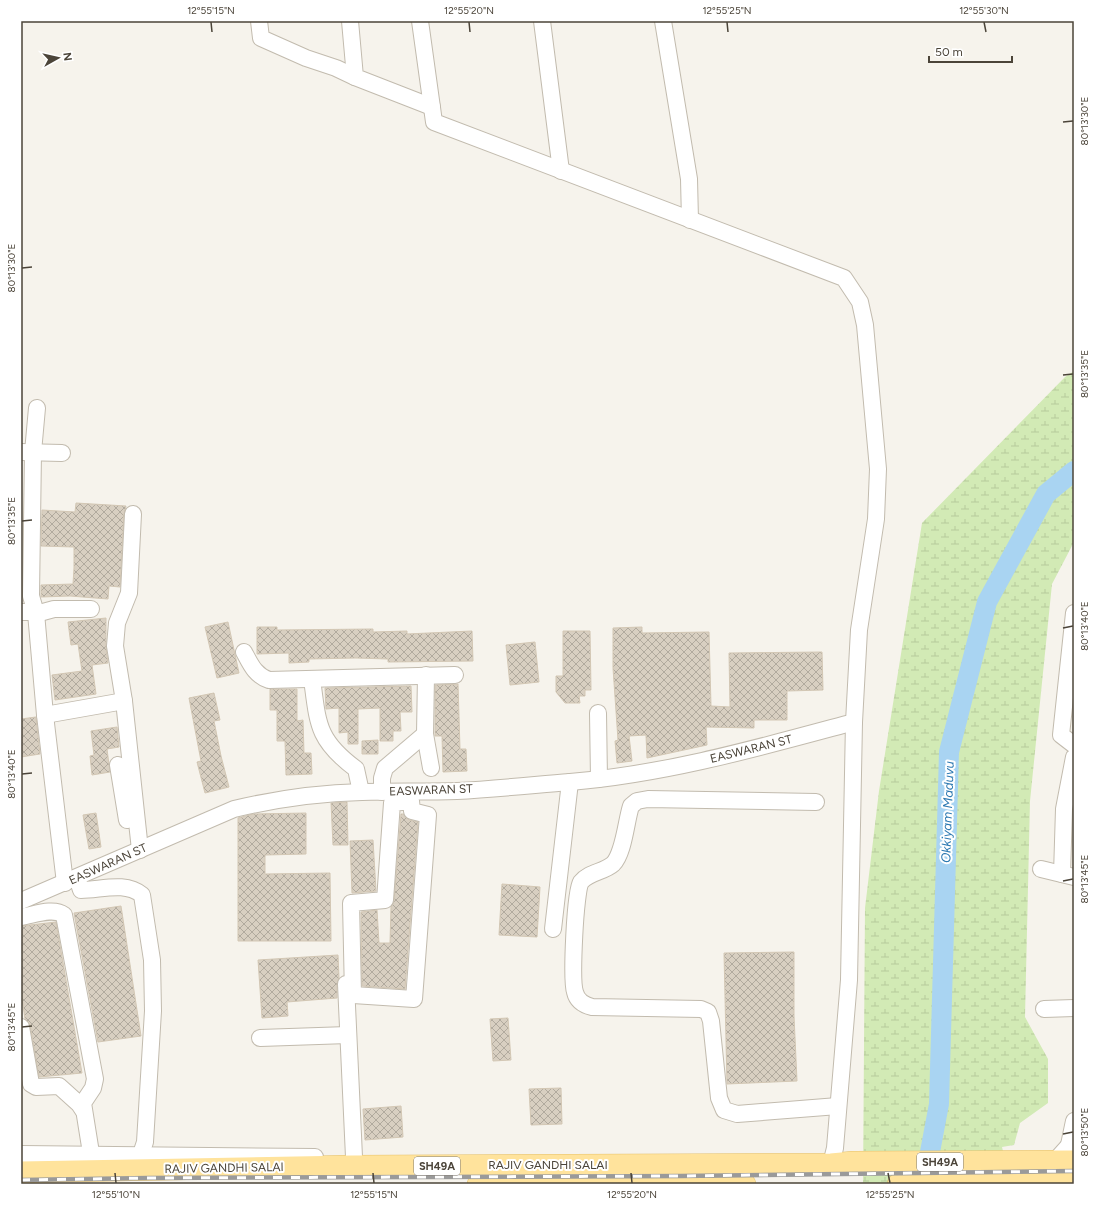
<svg xmlns="http://www.w3.org/2000/svg" width="1095" height="1205" font-family="Figtree,sans-serif">
<defs>
<pattern id="wetland-marsh" width="20" height="14" patternUnits="userSpaceOnUse"><rect width="20" height="14" fill="#d2eab5"/><path d="M1 5h8M5 5V1M11 12h8M15 12V8" fill="none" stroke="#b6ca9c"/></pattern>
<pattern id="building-cross-hatch" width="8" height="8" patternUnits="userSpaceOnUse"><rect width="8" height="8" fill="#d8cfc1"/><path d="M0 0l8 8M0 8l8-8" fill="none" stroke="#b1aa9e"/></pattern>
</defs>
<rect width="100%" height="100%" fill="#f6f3ec"/>
<polygon fill="url(#wetland-marsh)" points="1074,371 1074,542 1052,584 1030,801 1025,1017 1048,1059 1048,1103 1020,1123 1014,1145 1002,1147 1011,1184 863,1184 865,908 879,791 922,523 1065,377"/>
<g fill="none" stroke-linecap="round" stroke-linejoin="round">
<polyline stroke="#a9d4f2" stroke-width="20" points="924,1184 939,1104 949,752 987,602 1046,494 1074,471"/>
</g>
<g fill="url(#building-cross-hatch)" stroke="#d3c7b4">
<polygon points="76,503 126,506 124,514 120,587 109,586 108,599 70,596 41,597 41,585 73,584 74,568 74,547 41,546 42,510 75,512"/>
<polygon points="106,618 106,647 108,663 92,665 96,694 55,700 52,675 82,671 78,644 71,645 68,622"/>
<polygon points="228,622 239,673 217,678 205,627"/>
<polygon points="257,627 277,627 277,630 373,629 373,632 407,631 407,634 472,631 473,661 388,662 388,659 356,658 309,659 309,662 289,663 289,653 257,654"/>
<polygon points="642,627 642,633 709,632 711,706 730,707 729,653 822,652 823,690 787,691 787,720 754,720 754,728 706,727 707,745 647,758 646,735 629,736 632,761 617,763 615,741 618,740 613,668 613,628"/>
<polygon points="563,631 590,631 591,690 585,690 585,696 579,696 580,703 565,703 556,692 556,676 563,676"/>
<polygon points="535,642 539,682 510,685 506,645"/>
<polygon points="458,684 460,749 466,749 467,771 443,772 442,736 435,736 435,685"/>
<polygon points="411,686 412,712 400,712 401,731 393,731 393,741 380,741 380,708 358,709 358,744 348,744 348,732 339,733 339,708 326,709 325,688"/>
<polygon points="270,689 297,689 297,721 303,720 304,753 311,753 312,774 286,775 285,741 277,741 277,710 270,710"/>
<polygon points="214,693 220,720 214,721 221,756 229,787 205,793 197,762 201,761 189,698"/>
<polygon points="36,717 40,754 21,757 21,719"/>
<polygon points="117,727 119,747 107,749 110,772 92,775 90,756 94,755 91,731"/>
<polygon points="378,740 378,754 362,754 362,741"/>
<polygon points="347,802 348,845 333,845 331,803"/>
<polygon points="96,813 101,847 89,849 83,815"/>
<polygon points="306,813 306,854 265,855 265,874 330,873 331,941 238,941 238,818 253,814"/>
<polygon points="401,814 404,814 409,820 418,822 405,989 362,986 361,912 377,910 379,943 390,943 391,907 394,901"/>
<polygon points="373,840 376,891 352,893 350,841"/>
<polygon points="502,884 540,887 537,937 499,935"/>
<polygon points="121,906 141,1036 98,1042 74,913"/>
<polygon points="56,922 82,1073 39,1077 30,1025 25,1019 21,992 21,926"/>
<polygon points="794,952 794,1016 797,1081 727,1084 724,953"/>
<polygon points="338,955 339,978 337,984 337,998 287,1002 288,1016 262,1018 258,960"/>
<polygon points="508,1018 511,1060 493,1061 490,1019"/>
<polygon points="561,1088 562,1124 531,1125 529,1089"/>
<polygon points="401,1106 403,1137 365,1140 363,1109"/>
</g>
<g fill="none" stroke-linecap="round" stroke-linejoin="round">
<defs>
<g id="minor">
<polyline points="259,21 261,38 306,58 336,68 355,77"/>
<polyline points="350,21 355,77 432,107"/>
<polyline points="420,21 434,122 844,278 860,302 865,325 878,469 876,519 859,630 854,722 849,980 835,1148 831,1164"/>
<polyline points="542,21 561,171"/>
<polyline points="663,21 689,179 690,220"/>
<polyline points="37,408 33,452 31,596 36,613 45,715 65,883"/>
<polyline points="21,452 62,453"/>
<polyline points="133,514 129,593 117,623 115,646 124,701 140,850"/>
<polyline points="21,612 43,612 54,609 91,609"/>
<polyline points="1074,613 1061,735 1074,745"/>
<path d="M244,652C251,665 255,675 269,680L455,675"/>
<path d="M312,679C318,724 317,740 356,769L361,792"/>
<polyline points="598,713 599,779"/>
<polyline points="45,715 124,701"/>
<polyline points="425,734 431,768"/>
<polyline points="118,765 127,820"/>
<polyline points="382,792 382,778 385,768 425,734 426,675"/>
<polygon points="411,801 412,811 428,815 414,999 353,995 351,903 385,900 392,803"/>
<path d="M816,802L648,799L637,801L631,806C626,821 624,853 613,864C604,872 589,872 581,882C575,891 571,980 575,992C577,1001 584,1005 592,1007L701,1009L708,1012L711,1021L719,1098L724,1110L737,1114L838,1106"/>
<polyline points="1041,869 1074,877"/>
<polyline points="1062,874 1064,809 1074,757"/>
<path d="M77,878L81,890C101,890 125,881 142,895L152,960L153,1011L145,1142L141,1154"/>
<path d="M21,901L234,809C276,799 319,793 362,792C394,791 425,792 457,791C495,789 533,785 570,782C667,774 761,747 854,722"/>
<path d="M21,917C34,915 53,907 64,915L95,1079L93,1088L83,1103L91,1153"/>
<polyline points="553,929 570,782"/>
<polyline points="346,984 354,1157"/>
<polyline points="1044,1009 1074,1008"/>
<polyline points="21,1027 31,1084 36,1087 59,1086 79,1104 83,1110"/>
<polyline points="260,1038 348,1035"/>
<polyline points="1069,1145 1074,1121"/>
<polyline points="21,1154 315,1157"/>
<polyline points="1055,1161 1072,1142 1074,1142"/>
</g>
<g id="major">
<polyline points="21,1172 351,1166 831,1164 853,1162 1074,1161"/>
<polyline points="478,1184 745,1184"/>
<polyline points="898,1184 1074,1181"/>
</g>
</defs>
<use href="#minor" stroke="#c2bbae" stroke-width="18"/>
<use href="#major" stroke="#e6c16a" stroke-width="22"/>
<use href="#minor" stroke="#fff" stroke-width="16"/>
<use href="#major" stroke="#ffe39c" stroke-width="21"/>
<defs>
<polyline id="rail" points="21,1180 149,1178 681,1176 1074,1171"/>
</defs>
<use href="#rail" stroke="#9a9a9a" stroke-width="4.5"/>
<use href="#rail" stroke="#fff" stroke-width="3" stroke-dasharray="9" stroke-linecap="butt"/>
</g>
<path fill="none" stroke="#4b4439" stroke-width="1.5" d="M211,22L212,32M469,22L470,32M727,22L728,32M984,22L986,32M1063,122L1073,121M22,268L32,267M1063,375L1073,374M22,521L32,520M1063,628L1073,626M22,774L32,773M1063,881L1073,879M22,1027L32,1026M1063,1134L1073,1132M115,1173L116,1183M373,1173L374,1183M631,1173L632,1183M888,1173L890,1183"/>
<g text-anchor="middle" stroke-width="4" stroke-linejoin="round" paint-order="stroke">
<g fill="#fff" stroke="#817c74" stroke-width="1">
<rect x="917" y="1153" width="46" height="18" rx="3"/>
<rect x="414" y="1157" width="46" height="18" rx="3"/>
</g>
<g font-size="11" font-weight="bold" fill="#4b4439">
<text x="940" y="1166">SH49A</text>
<text x="437" y="1170">SH49A</text>
</g>
<g font-size="12" fill="#4b4439" stroke="#fff">
<text transform="translate(751 749) rotate(-14)" y="4">EASWARAN ST</text>
<text transform="translate(431 790) rotate(-2)" y="4">EASWARAN ST</text>
<text transform="translate(108 864) rotate(-24)" y="4">EASWARAN ST</text>
<text x="548" y="1169">RAJIV GANDHI SALAI</text>
<text transform="translate(224 1168) rotate(-1)" y="4">RAJIV GANDHI SALAI</text>
</g>
<g font-size="13" font-style="italic" fill="#2e7ab2" stroke="#fff">
<text transform="translate(947 812) rotate(-88)" y="5">Okkiyam Maduvu</text>
</g>
</g>
<rect width="1095" height="1205" fill="none" stroke="#ffffff" stroke-width="44"/>
<g transform="translate(58 58) rotate(82)" stroke="#ffffff" stroke-width="3" paint-order="stroke">
<path d="M0-3L7 15L0 10L-7 15Z" fill="#4b4439"/>
<text y="-6" font-size="11" font-weight="bold" text-anchor="middle" fill="#4b4439">N</text>
</g>
<path d="M929 56v6h83v-6" fill="none" stroke="#4b4439" stroke-width="2"/>
<text x="935" y="56" font-size="12" fill="#4b4439" stroke="#ffffff" stroke-width="3" paint-order="stroke">50 m</text>
<rect x="22" y="22" width="1051" height="1161" fill="none" stroke="#4b4439" stroke-width="1.5"/>
<g font-size="10" text-anchor="middle" fill="#4b4439">
<text x="211" y="14">12°55'15"N</text>
<text x="469" y="14">12°55'20"N</text>
<text x="727" y="14">12°55'25"N</text>
<text x="984" y="14">12°55'30"N</text>
<text transform="translate(1084 121) rotate(-90)" y="4">80°13'30"E</text>
<text transform="translate(11 268) rotate(-90)" y="4">80°13'30"E</text>
<text transform="translate(1084 374) rotate(-90)" y="4">80°13'35"E</text>
<text transform="translate(11 521) rotate(-90)" y="4">80°13'35"E</text>
<text transform="translate(1084 626) rotate(-90)" y="4">80°13'40"E</text>
<text transform="translate(11 774) rotate(-90)" y="4">80°13'40"E</text>
<text transform="translate(1084 879) rotate(-90)" y="4">80°13'45"E</text>
<text transform="translate(11 1027) rotate(-90)" y="4">80°13'45"E</text>
<text transform="translate(1084 1132) rotate(-90)" y="4">80°13'50"E</text>
<text x="116" y="1198">12°55'10"N</text>
<text x="374" y="1198">12°55'15"N</text>
<text x="632" y="1198">12°55'20"N</text>
<text x="890" y="1198">12°55'25"N</text>
</g>
</svg>
